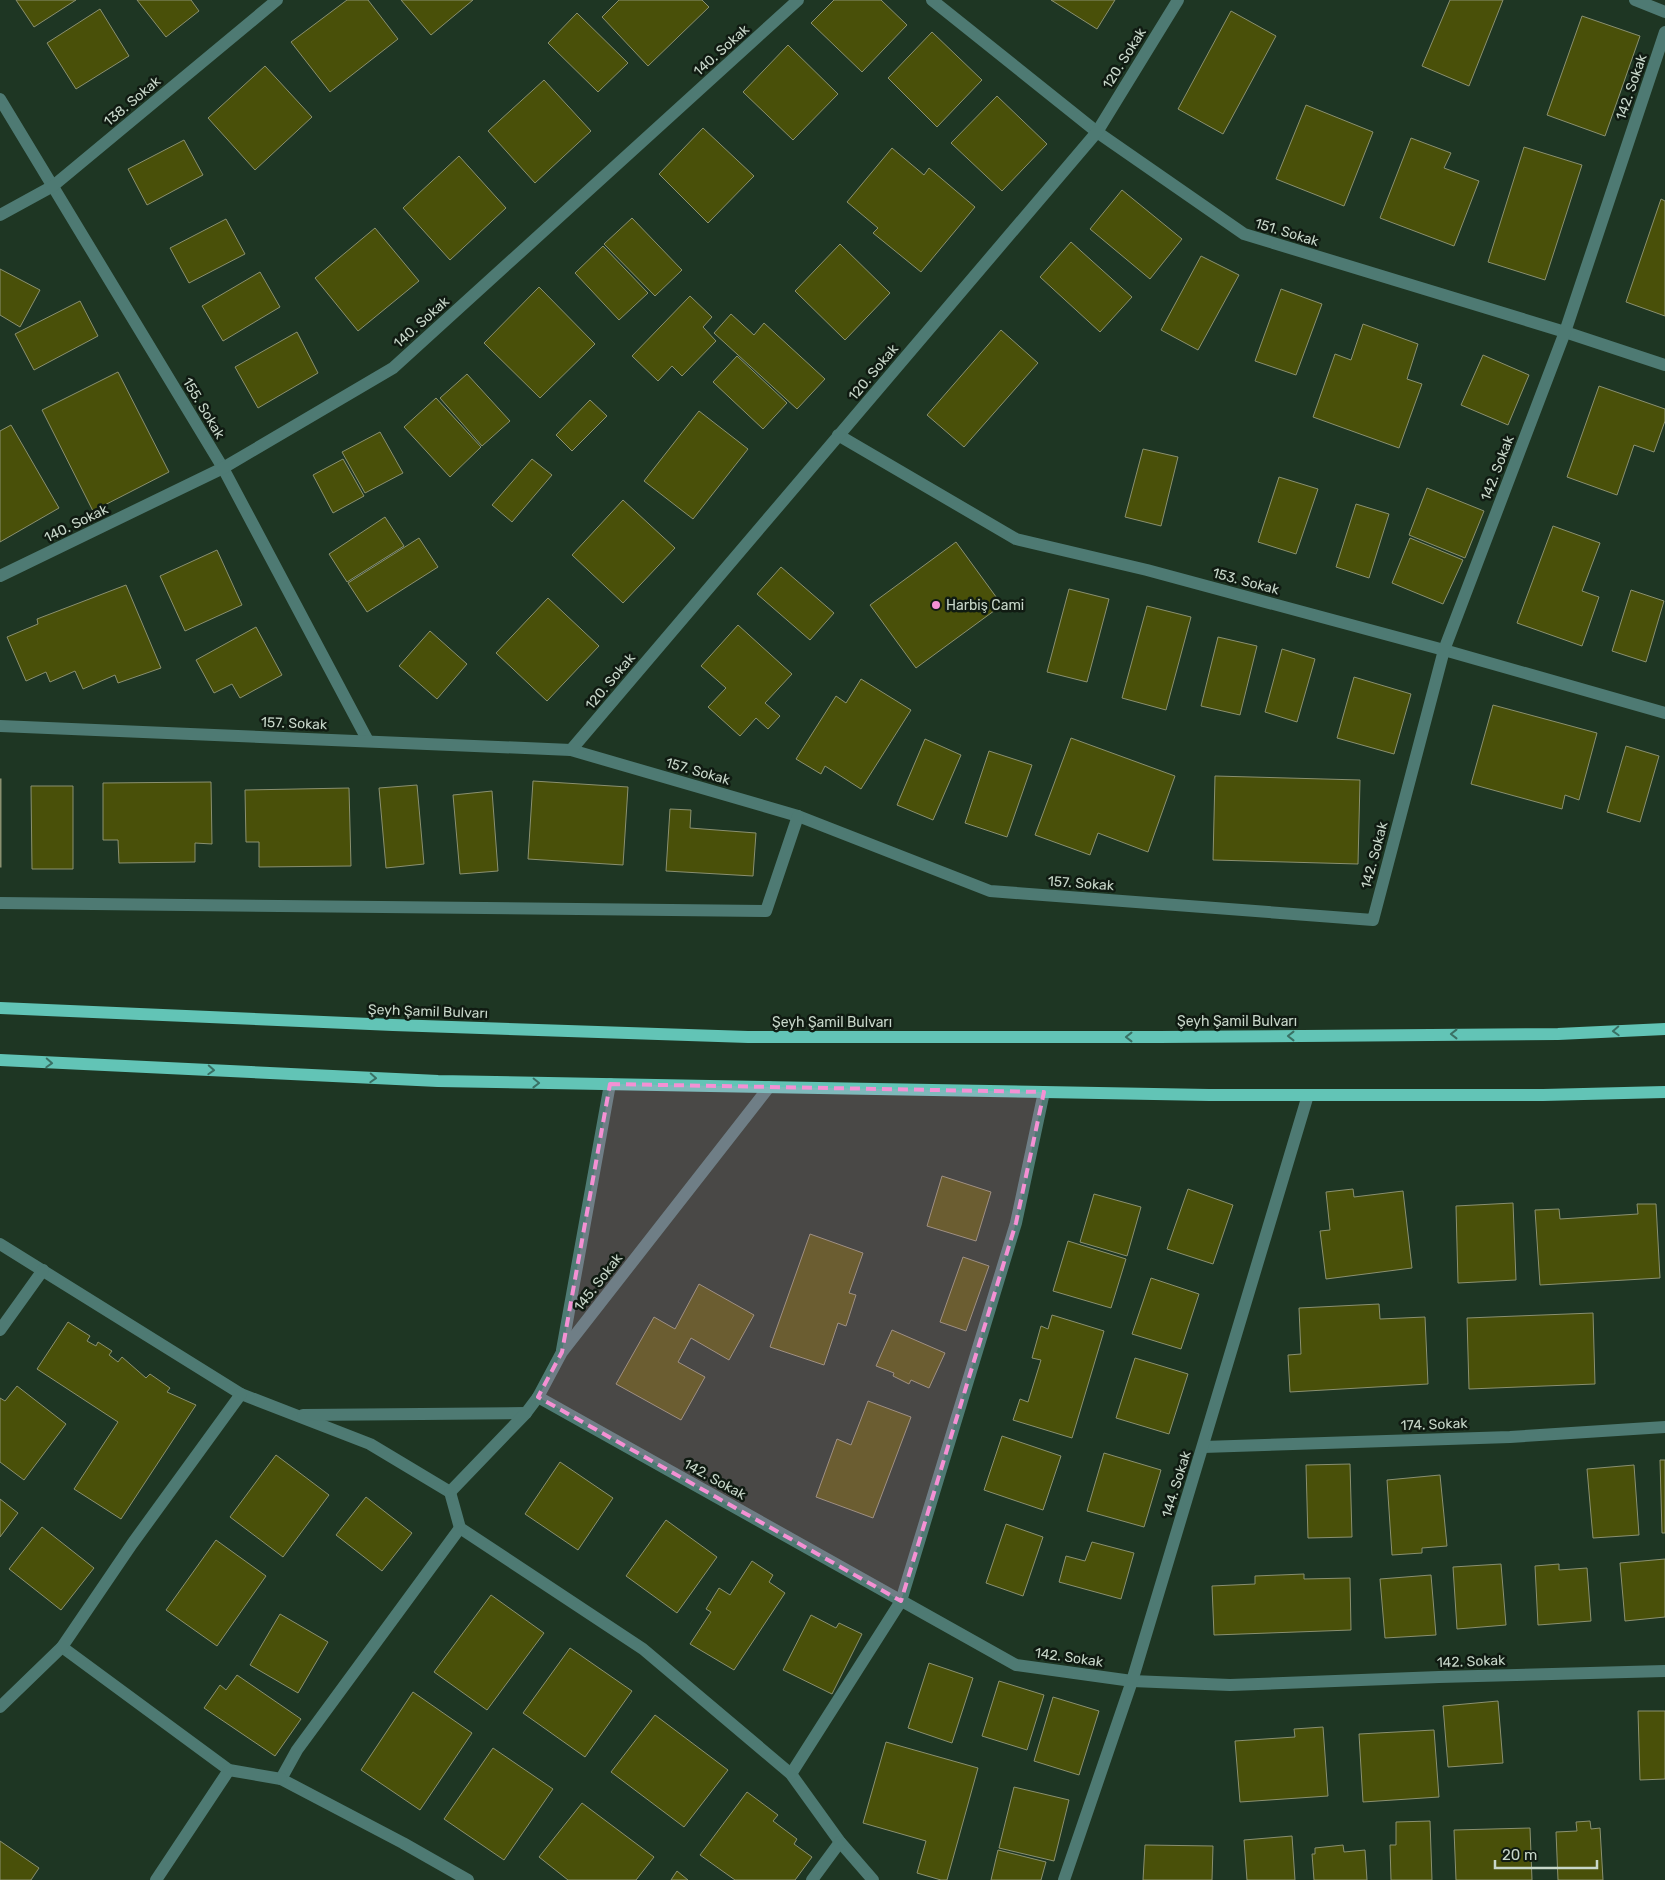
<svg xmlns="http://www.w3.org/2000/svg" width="1665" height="1880" font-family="Rubik,sans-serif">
<rect width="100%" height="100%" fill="#1e3623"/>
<g fill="#495009" stroke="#8a9070">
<polygon points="16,0 76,0 34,27"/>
<polygon points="137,0 191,0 199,11 166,37"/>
<polygon points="347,0 368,0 398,39 330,92 291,42"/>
<polygon points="401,0 473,0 431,35"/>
<polygon points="619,0 702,0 709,7 648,66 602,17"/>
<polygon points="834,0 881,0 907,25 862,72 811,23"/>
<polygon points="1051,0 1115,0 1097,29"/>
<polygon points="1450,0 1503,0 1469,86 1422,66"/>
<polygon points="100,9 129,56 76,89 47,43"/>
<polygon points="1231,11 1276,36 1223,134 1178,109"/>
<polygon points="577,13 628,63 598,92 548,43"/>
<polygon points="1582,16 1640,36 1605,136 1547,115"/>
<polygon points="932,32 982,80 937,127 888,78"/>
<polygon points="788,45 838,94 793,140 743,92"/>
<polygon points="265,66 312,117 255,170 208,118"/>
<polygon points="544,80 591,131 535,183 488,131"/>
<polygon points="997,96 1047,144 1002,191 951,143"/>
<polygon points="1306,105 1373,132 1344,206 1276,179"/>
<polygon points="703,128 754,176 708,223 659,174"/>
<polygon points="1411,138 1451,153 1444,168 1479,181 1454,246 1380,218"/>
<polygon points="184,140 203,175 147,205 128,169"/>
<polygon points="1524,147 1582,165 1545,280 1488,262"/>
<polygon points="892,148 924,175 929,168 975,207 921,272 873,233 878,228 847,202"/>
<polygon points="459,156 506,208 450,260 403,208"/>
<polygon points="1122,190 1182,239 1150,279 1090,229"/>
<polygon points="1661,199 1665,201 1665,316 1626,302"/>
<polygon points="632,218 682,270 655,296 604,244"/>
<polygon points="226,219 245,254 189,283 170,248"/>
<polygon points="375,228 419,281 358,331 315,278"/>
<polygon points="1071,242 1132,297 1100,332 1040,277"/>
<polygon points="840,244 890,293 845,340 795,291"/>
<polygon points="603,246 648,293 619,320 575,273"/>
<polygon points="1201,256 1239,275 1198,350 1161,330"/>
<polygon points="0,269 40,290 20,327 0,315"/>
<polygon points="260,272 280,307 223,341 202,306"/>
<polygon points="539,287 595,344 540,398 484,343"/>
<polygon points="1281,289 1322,304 1296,375 1255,361"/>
<polygon points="690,296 712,317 703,327 716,341 682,376 672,366 658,381 632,356"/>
<polygon points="80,301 98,336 34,370 15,334"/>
<polygon points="731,314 754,335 764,323 825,379 797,409 714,333"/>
<polygon points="1363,324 1418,344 1407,379 1422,384 1399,448 1313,417 1335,354 1351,360"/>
<polygon points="1001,330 1038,363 964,447 927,415"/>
<polygon points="297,332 318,373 258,408 235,367"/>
<polygon points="1483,355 1529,375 1508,425 1461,405"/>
<polygon points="737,356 787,403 763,429 713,382"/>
<polygon points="118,372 169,472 93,511 42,410"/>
<polygon points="467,374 510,421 482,446 440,398"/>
<polygon points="1599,386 1665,409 1665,421 1654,452 1634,445 1617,495 1567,477"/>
<polygon points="436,398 481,447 450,477 404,427"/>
<polygon points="590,400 607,416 572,451 556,435"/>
<polygon points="699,411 748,449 693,519 644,481"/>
<polygon points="11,425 59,508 0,542 0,431"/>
<polygon points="380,432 403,473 365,493 342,452"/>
<polygon points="1143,449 1178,457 1161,526 1125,517"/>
<polygon points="343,459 364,496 333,513 313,475"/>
<polygon points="532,459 552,475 512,522 492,505"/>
<polygon points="1279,477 1318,489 1296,554 1258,542"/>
<polygon points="1427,488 1484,511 1465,558 1409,535"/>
<polygon points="623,500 675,548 623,603 572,555"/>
<polygon points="1356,504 1389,514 1369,578 1336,567"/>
<polygon points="385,517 404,546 347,582 329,554"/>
<polygon points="1553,526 1600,543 1582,591 1599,597 1582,646 1517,623"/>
<polygon points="419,538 438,567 367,612 348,583"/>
<polygon points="1410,538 1463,560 1443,604 1392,583"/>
<polygon points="956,542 1002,605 916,668 870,605"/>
<polygon points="217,550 242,605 185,631 160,576"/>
<polygon points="781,567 834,613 810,640 757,594"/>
<polygon points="126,585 161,668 118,683 115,675 83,689 75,671 50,682 46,672 26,681 7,637 38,624 37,619"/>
<polygon points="1069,589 1109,599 1087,682 1047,672"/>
<polygon points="1631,590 1664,601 1646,662 1612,651"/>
<polygon points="548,598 599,646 547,701 496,653"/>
<polygon points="1147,606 1191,617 1166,710 1122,698"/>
<polygon points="738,625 792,674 765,703 780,716 768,729 756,718 740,736 708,707 726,688 701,666"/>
<polygon points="256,627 282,675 240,698 232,684 214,693 196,660"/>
<polygon points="430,631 467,664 437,699 399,666"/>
<polygon points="1218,637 1257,646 1240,715 1201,706"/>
<polygon points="1282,649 1315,659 1297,722 1265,712"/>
<polygon points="1354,677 1411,694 1394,754 1337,738"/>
<polygon points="861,679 911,710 861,789 825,766 821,774 796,759 836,696 846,703"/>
<polygon points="1493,705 1597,733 1579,800 1565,795 1562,809 1471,784"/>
<polygon points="1071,738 1175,776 1148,852 1098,833 1090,855 1035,835"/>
<polygon points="925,739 961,755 933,820 897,805"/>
<polygon points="1626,746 1659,756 1640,822 1607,812"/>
<polygon points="989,751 1032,765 1007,837 965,823"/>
<polygon points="1215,776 1360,780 1358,864 1213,860"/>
<rect x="0" y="779" width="1" height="88"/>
<polygon points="533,781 628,787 623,865 528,859"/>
<polygon points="211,782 212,844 195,843 195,862 119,863 118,840 103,840 103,783"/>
<polygon points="417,785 424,864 386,868 379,788"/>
<polygon points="31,786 73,786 73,869 32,869"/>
<polygon points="349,788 351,866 259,867 259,842 246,842 245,790"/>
<polygon points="492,791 498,871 460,874 453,795"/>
<polygon points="670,809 691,810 690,828 756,833 753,876 666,871"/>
<polygon points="942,1176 991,1192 976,1241 927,1226"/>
<polygon points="1188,1189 1233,1205 1213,1264 1167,1249"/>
<polygon points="1353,1189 1354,1197 1403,1191 1412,1268 1326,1279 1320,1231 1330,1230 1326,1192"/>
<polygon points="1094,1194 1141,1207 1127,1256 1080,1242"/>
<polygon points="1513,1203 1516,1280 1458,1283 1456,1206"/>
<polygon points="1637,1204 1656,1204 1660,1278 1540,1285 1535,1210 1559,1209 1560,1219 1638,1214"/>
<polygon points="810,1234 863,1253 849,1293 856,1295 846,1326 838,1323 824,1365 770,1347"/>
<polygon points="1068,1241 1126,1259 1111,1308 1053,1291"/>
<polygon points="963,1257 989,1266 966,1331 940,1322"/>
<polygon points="1151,1278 1199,1294 1181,1349 1132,1334"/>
<polygon points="699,1284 754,1315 729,1360 691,1338 678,1362 705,1377 681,1420 616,1384 654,1317 675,1329"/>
<polygon points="1379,1304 1380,1319 1425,1317 1428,1384 1290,1392 1288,1355 1301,1354 1299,1308"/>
<polygon points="1593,1313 1595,1384 1469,1389 1467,1318"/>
<polygon points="1052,1315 1104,1331 1072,1438 1013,1420 1020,1399 1028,1402 1041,1360 1032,1358 1041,1326 1048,1329"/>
<polygon points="68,1322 90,1336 87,1341 96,1346 98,1342 112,1351 109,1355 118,1362 122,1357 146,1378 150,1374 170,1388 167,1392 196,1405 121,1519 74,1489 118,1422 37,1369"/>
<polygon points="892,1330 945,1353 929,1388 911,1380 909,1384 893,1376 894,1373 876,1366"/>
<polygon points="1135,1358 1188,1374 1169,1434 1116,1418"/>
<polygon points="17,1386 66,1424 24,1480 0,1462 0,1398 5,1401"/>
<polygon points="868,1401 911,1417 873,1518 816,1497 837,1439 851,1445"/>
<polygon points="1002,1436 1061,1456 1043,1510 984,1490"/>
<polygon points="1104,1453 1161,1470 1144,1527 1087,1511"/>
<polygon points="276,1455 329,1495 283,1557 230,1517"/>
<polygon points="1660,1460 1665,1460 1665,1533 1662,1533"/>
<polygon points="560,1462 613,1498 578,1550 525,1514"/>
<polygon points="1350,1464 1352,1537 1308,1538 1306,1465"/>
<polygon points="1634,1465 1639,1535 1593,1538 1587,1469"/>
<polygon points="1440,1475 1447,1546 1422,1548 1422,1553 1392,1555 1387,1480"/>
<polygon points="366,1497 412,1533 382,1571 336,1535"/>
<polygon points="0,1499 18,1513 0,1537"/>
<polygon points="666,1520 717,1557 677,1613 626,1576"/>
<polygon points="1006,1524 1043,1537 1023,1596 986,1583"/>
<polygon points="42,1527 94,1568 61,1610 9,1569"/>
<polygon points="216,1540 266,1576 217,1646 166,1610"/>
<polygon points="1092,1542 1134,1553 1121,1599 1059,1582 1066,1556 1085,1561"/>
<polygon points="1665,1559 1665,1617 1625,1621 1620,1563"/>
<polygon points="752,1561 773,1575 769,1582 785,1593 734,1670 690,1644 711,1612 706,1609 719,1588 730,1595"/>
<polygon points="1501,1564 1506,1625 1457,1629 1453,1567"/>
<polygon points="1559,1564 1559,1570 1587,1568 1591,1621 1538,1625 1535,1566"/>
<polygon points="1304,1574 1304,1579 1350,1578 1351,1630 1214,1635 1212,1586 1255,1584 1255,1576"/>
<polygon points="1431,1575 1436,1635 1385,1638 1380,1579"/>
<polygon points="491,1595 544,1633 487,1710 434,1672"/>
<polygon points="280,1614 328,1642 298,1693 250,1665"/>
<polygon points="811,1615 836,1628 839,1623 862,1634 832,1694 783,1670"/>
<polygon points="570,1648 632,1691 585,1757 523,1713"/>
<polygon points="929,1663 973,1678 952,1743 908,1728"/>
<polygon points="237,1675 301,1719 275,1756 204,1708 220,1685 226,1690"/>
<polygon points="999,1681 1044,1695 1027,1750 982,1736"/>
<polygon points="413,1692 472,1733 420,1810 361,1770"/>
<polygon points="1053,1697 1099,1711 1079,1775 1034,1761"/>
<polygon points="1498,1701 1503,1763 1448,1767 1443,1706"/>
<polygon points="1638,1711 1665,1711 1665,1779 1640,1780"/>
<polygon points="655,1715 728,1770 684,1827 611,1772"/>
<polygon points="1323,1727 1328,1796 1240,1802 1235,1741 1295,1737 1294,1729"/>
<polygon points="1434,1730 1439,1797 1363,1802 1359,1734"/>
<polygon points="886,1742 978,1768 947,1880 941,1880 917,1873 926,1841 863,1823"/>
<polygon points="493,1748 553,1789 504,1860 444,1819"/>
<polygon points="1014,1787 1069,1800 1054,1861 999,1848"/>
<polygon points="747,1792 778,1815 773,1821 797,1839 794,1844 812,1857 795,1880 735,1880 700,1855"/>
<polygon points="582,1803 654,1857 636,1880 568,1880 539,1857"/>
<polygon points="1430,1821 1432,1880 1391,1880 1390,1845 1396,1845 1396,1822"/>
<polygon points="1590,1821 1591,1829 1600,1828 1603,1880 1558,1880 1556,1832 1577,1831 1576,1822"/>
<polygon points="1530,1828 1532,1880 1456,1880 1454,1830"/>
<polygon points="1292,1836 1295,1880 1247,1880 1244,1840"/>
<polygon points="0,1841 39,1868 31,1880 0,1880"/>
<polygon points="1145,1845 1213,1846 1212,1880 1143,1880"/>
<polygon points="1343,1845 1344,1852 1365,1850 1367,1880 1314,1880 1312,1854 1315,1854 1315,1848"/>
<polygon points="998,1850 1046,1862 1041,1880 991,1880"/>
<polygon points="677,1871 688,1880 671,1880"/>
</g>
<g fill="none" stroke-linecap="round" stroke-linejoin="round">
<g stroke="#4e7a73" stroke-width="12">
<polyline points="932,0 1097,132 1244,234 1565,332 1665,365"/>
<polyline points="1635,0 1665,12"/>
<polyline points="0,99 223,468 368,741"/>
<polyline points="0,215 53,186 277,0"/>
<polyline points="838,435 1016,539 1147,570 1444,650 1665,713"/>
<polyline points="0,576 223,468 393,368 798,0"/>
<polyline points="0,726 571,750 798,816 990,891 1373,920 1444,650 1565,332 1665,32"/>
<polyline points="571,750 1097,132 1178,0"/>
<polyline points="0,903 766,911 798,816"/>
<polyline points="0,1244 241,1394 370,1444 450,1492 460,1528 643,1649 791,1774 840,1842 873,1880"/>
<polyline points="0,1330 43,1270"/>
<polyline points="562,1350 610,1084"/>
<polyline points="538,1397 1016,1665 1132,1681 1230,1685 1439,1677 1665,1671"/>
<polyline points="303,1415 526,1413"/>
<polyline points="1203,1447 1510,1437 1665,1427"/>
<polyline points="450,1492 526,1413 538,1397 562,1352 769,1087"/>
<polyline points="460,1528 297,1750 281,1779 403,1843 468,1880"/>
<polyline points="62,1647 229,1770 281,1779"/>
<polyline points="0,1707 62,1647 132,1544 241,1394"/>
<polyline points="791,1774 901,1601 1016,1223 1044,1092"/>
<polyline points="156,1880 229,1770"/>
<polyline points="812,1880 840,1842"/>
<polyline points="1064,1880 1132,1681 1308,1095"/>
</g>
<g stroke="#62c4b6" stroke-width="12">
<polyline points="0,1008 393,1025 748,1037 1159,1037 1558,1034 1665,1029"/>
<polyline points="0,1060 438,1081 1209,1095 1543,1095 1665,1092"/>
</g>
</g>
<defs><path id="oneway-chevron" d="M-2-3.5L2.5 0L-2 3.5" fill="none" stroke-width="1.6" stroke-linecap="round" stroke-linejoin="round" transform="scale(1.25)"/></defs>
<g stroke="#397064">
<use href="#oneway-chevron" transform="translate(1616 1031) rotate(177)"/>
<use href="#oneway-chevron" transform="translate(1454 1034) rotate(180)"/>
<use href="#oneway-chevron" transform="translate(1291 1036) rotate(180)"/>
<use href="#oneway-chevron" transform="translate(1129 1037) rotate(180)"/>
<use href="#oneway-chevron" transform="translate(49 1063) rotate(3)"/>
<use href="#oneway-chevron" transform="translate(211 1070) rotate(3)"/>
<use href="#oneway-chevron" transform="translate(373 1078) rotate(3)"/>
<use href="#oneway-chevron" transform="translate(536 1083) rotate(1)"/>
</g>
<path fill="#f491d4" fill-opacity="0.2" stroke="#f491d4" stroke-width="4" stroke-dasharray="10 6" stroke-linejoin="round" d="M610,1084L1044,1092L1016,1223L901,1601L538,1397L562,1352Z"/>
<circle fill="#f491d4" stroke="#101b12" stroke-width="2" cx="936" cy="605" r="5"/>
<g text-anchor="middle" stroke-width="5" stroke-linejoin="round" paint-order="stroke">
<g font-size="14" fill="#c8d7ca" stroke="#101b12">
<text transform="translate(721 50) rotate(-42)" y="5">140. Sokak</text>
<text transform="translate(1124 58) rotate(-58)" y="5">120. Sokak</text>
<text transform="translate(1631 87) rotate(-71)" y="5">142. Sokak</text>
<text transform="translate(132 101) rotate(-40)" y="5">138. Sokak</text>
<text transform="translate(1287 232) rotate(17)" y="5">151. Sokak</text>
<text transform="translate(421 322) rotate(-42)" y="5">140. Sokak</text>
<text transform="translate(873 372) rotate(-50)" y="5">120. Sokak</text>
<text transform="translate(204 408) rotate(59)" y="5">155. Sokak</text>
<text transform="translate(1497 468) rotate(-69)" y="5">142. Sokak</text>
<text transform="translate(76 523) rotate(-26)" y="5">140. Sokak</text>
<text transform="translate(1246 581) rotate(15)" y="5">153. Sokak</text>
<text transform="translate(610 681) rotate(-50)" y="5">120. Sokak</text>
<text transform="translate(294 723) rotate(2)" y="5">157. Sokak</text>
<text transform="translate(698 771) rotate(16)" y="5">157. Sokak</text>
<text transform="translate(1374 855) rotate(-75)" y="5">142. Sokak</text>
<text transform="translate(1081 883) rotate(4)" y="5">157. Sokak</text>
<text transform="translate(428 1011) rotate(2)" y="5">Şeyh Şamil Bulvarı</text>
<text x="1237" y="1026">Şeyh Şamil Bulvarı</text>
<text x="832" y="1027">Şeyh Şamil Bulvarı</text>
<text transform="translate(598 1282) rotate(-52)" y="5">145. Sokak</text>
<text transform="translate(1434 1424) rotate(-2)" y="5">174. Sokak</text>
<text transform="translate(715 1479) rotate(29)" y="5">142. Sokak</text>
<text transform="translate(1176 1484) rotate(-73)" y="5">144. Sokak</text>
<text transform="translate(1069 1657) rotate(8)" y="5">142. Sokak</text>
<text transform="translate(1471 1661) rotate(-2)" y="5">142. Sokak</text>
</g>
<g font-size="14" fill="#c8d7ca" stroke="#101b12" text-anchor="start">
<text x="946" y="610">Harbiş Cami</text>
</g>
</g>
<path d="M1495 1860v8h102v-8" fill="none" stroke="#c8d7ca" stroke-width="2.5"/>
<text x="1502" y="1860" font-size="15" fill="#c8d7ca" stroke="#101b12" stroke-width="4" paint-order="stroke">20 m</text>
</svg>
